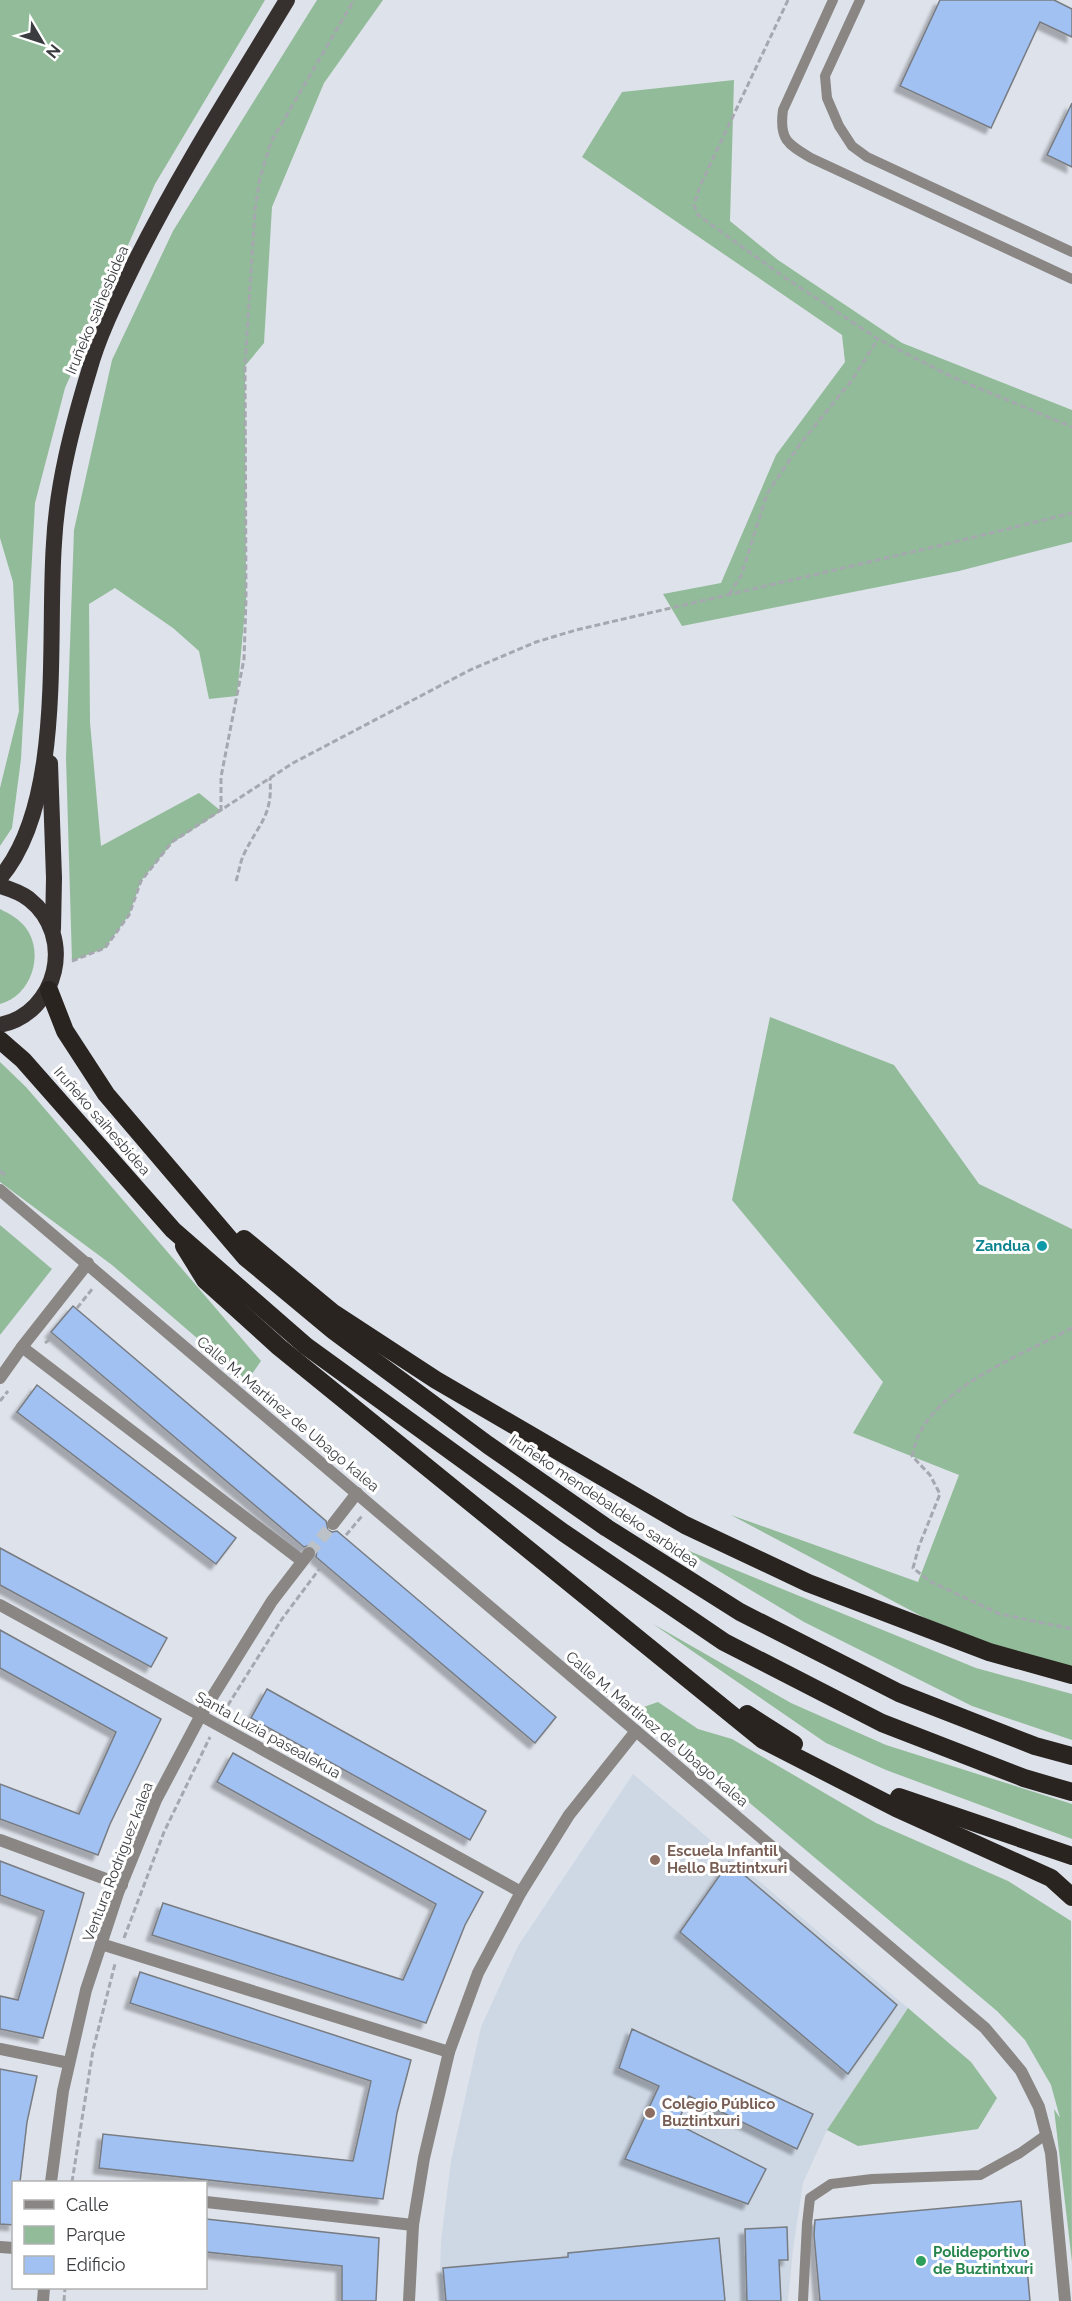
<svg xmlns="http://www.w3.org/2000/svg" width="1072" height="2301" font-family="Raleway,sans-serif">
<defs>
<filter id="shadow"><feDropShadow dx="-5.5" dy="5.5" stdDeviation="1.5" flood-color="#0004"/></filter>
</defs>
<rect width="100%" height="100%" fill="#dee2ea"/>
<polygon fill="#ced8e5" points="633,1774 908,2008 827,2130 803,2183 793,2250 788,2301 439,2301 441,2241 451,2161 481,2027 518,1946"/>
<g fill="#92bb99">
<polygon points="0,0 265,0 155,184 65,388 35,503 21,759 12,828 0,846 0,788 19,711 13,582 0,538"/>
<polygon points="317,0 383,0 324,83 272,207 264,343 245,366 246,599 237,696 209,699 199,651 173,628 115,588 89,604 90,722 101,846 199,793 221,811 172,843 141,881 129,915 105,948 72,961 66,757 74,530 112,360 173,231"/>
<polygon points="734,80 730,221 778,260 902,343 1072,410 1072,542 959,571 682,626 663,594 721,583 776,455 845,362 842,335 582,157 622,92"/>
<path d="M0,909C10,914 19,919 26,928C45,954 31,996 0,1004Z"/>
<polygon points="770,1017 894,1065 979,1184 1072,1229 1072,1673 989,1652 731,1515 918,1582 959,1475 853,1433 883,1382 732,1200"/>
<polygon points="0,1062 26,1087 261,1361 247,1381 112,1265 0,1182"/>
<polygon points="0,1225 52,1269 0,1335"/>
<polygon points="677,1546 976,1668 1072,1694 1072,1740 972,1706 804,1622"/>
<polygon points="653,1624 791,1703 886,1745 1072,1804 1072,1839 886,1770 826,1743"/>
<polygon points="658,1702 698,1729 732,1739 876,1823 1008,1881 1071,1921 1072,2262 1054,2109 1060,2118 1051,2085 1025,2040 997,2011 638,1709"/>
<polygon points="908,2008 971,2062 997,2098 978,2129 858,2146 827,2130"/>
</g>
<g fill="#a0c1f1" stroke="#787c82" stroke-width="1.5" filter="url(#shadow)">
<polygon points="940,0 1054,0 1072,9 1072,37 1040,22 991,128 900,86"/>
<polygon points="1072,103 1072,167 1047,155"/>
<polygon points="73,1306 326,1521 328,1530 332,1532 337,1531 556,1717 535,1743 316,1557 317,1550 314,1547 310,1545 304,1547 51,1332"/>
<polygon points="37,1385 236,1538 216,1564 17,1412"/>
<polygon points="0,1548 167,1638 151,1667 0,1585"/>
<polygon points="0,1630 161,1719 110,1824 98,1855 0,1819 0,1784 79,1814 116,1732 0,1668"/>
<polygon points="267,1689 486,1811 470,1840 251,1718"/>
<polygon points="233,1753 483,1892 465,1925 426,2023 152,1935 163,1903 403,1980 436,1904 217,1782"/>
<polygon points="0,1861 84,1893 43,2038 0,2029 0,1996 18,2000 44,1911 0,1895"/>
<polygon points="729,1862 897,2005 848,2074 680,1932"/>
<polygon points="140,1972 411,2060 397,2113 383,2199 99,2168 103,2134 353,2161 371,2081 130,2003"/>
<polygon points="632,2029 813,2114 797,2149 689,2096 677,2124 766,2169 748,2204 625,2159 659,2086 619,2068"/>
<polygon points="0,2069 37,2076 27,2122 20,2182 14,2182 14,2225 0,2224"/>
<polygon points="1021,2201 1030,2301 820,2301 814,2235 815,2220"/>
<polygon points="206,2219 379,2238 376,2301 342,2301 342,2266 206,2252"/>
<polygon points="787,2227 788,2260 779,2260 781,2301 747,2301 745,2229"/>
<polygon points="719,2238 725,2301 446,2301 443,2268 568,2257 568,2253"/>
</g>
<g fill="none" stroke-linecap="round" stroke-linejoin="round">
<polyline stroke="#bdc1c8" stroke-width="12" stroke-dasharray="12 6" stroke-linecap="butt" points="309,1553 333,1524"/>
<g stroke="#a5a8ae" stroke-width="3" stroke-dasharray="6 3" stroke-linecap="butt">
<polyline points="788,0 700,186 694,205 698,215 781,275 878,339 952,377 1072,427"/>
<polyline points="729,594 741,576 767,494 800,444 852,380 878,339"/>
<polyline points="221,811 221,777 244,659 246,599 245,366 255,209 260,178 271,142 354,0"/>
<path d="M236,881C239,872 240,862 244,854C259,823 273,816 270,778"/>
<polyline points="72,961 105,948 129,915 141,881 172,842 293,763 470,670 536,642 576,630 938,546 1072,513"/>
<polyline points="0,1171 6,1176"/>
<polyline points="77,1308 93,1288"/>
<path d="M1072,1328C1023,1355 946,1382 919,1434C916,1441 914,1449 912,1456L930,1475L940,1494L919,1546L913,1568L931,1582L1000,1614L1072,1629"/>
<polyline points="45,1343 53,1337"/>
<polyline points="0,1401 8,1391"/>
<polyline points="346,1535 362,1516"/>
<polyline points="223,1713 282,1619 323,1564"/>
<polyline points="124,1938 164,1832 210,1737"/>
<polyline points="72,2182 93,2050 115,1964"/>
<polyline points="64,2301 65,2288"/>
</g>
<g stroke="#898684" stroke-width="10">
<path d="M833,0L783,110C779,139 787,144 811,158L1072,279"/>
<polyline points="860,0 825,76 827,98 839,126 852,146 867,157 1072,252"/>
<polyline points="803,2301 807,2224 810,2198 831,2184 872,2179 980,2175 1020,2153 1047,2134"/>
</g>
<g stroke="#898684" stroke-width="12">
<polyline points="22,1347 302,1561"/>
<polyline points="0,1605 521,1892"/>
<polyline points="0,1840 122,1885"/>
<polyline points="101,1944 449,2052"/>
<polyline points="0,2049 69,2063"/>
<polyline points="206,2202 413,2225"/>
<polyline points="0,2247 14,2248"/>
</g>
<g stroke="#898684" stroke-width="12">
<polyline points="0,1190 985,2028 1021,2071 1039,2107 1051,2153 1065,2301"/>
<polyline points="0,1378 22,1347 88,1263"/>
<polyline points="333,1524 357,1493"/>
<polyline points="51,2182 63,2091 86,1990 118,1893 156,1800 201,1715 272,1601 309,1553"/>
<polyline points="43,2301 44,2288"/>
<polyline points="409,2301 413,2225 424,2158 449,2052 478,1973 521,1892 569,1815 636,1731"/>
</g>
<g stroke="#36302e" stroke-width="16">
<polyline points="50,763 54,878 53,929"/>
<path d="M0,878C65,802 47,639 54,543C57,485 72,427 89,371C99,334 118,297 135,262C180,172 235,86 287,0"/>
<path d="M0,886C10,889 21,893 29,899C76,936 58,1013 0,1025"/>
</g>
<g stroke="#2a2421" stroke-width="18">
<polyline points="49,990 65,1031 106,1094 245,1257 334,1331 488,1445 607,1528 740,1612 899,1693 1035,1746 1072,1756"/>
<polyline points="0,1040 23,1060 173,1230 306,1346 564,1533 724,1642 882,1723 1024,1778 1072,1792"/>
<polyline points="244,1239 332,1312 436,1380 685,1525 808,1583 989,1652 1072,1675"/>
<polyline points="184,1246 205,1280 279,1347 763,1740 896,1808 1051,1878 1072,1897"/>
<polyline points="747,1714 794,1744"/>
<polyline points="899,1797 1072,1856"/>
</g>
</g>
<circle fill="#0f9aa8" stroke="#fff" stroke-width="2" cx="1042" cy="1246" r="6"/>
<g fill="#8d6e63" stroke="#fff" stroke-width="2">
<circle cx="655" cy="1860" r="6"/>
<circle cx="650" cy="2113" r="6"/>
</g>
<circle fill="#2e9e5b" stroke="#fff" stroke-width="2" cx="921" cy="2261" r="6"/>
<g text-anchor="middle" stroke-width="6" stroke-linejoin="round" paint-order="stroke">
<g font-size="15" fill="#3a3c3f" stroke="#fff">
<text transform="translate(97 310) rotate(-67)" y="5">Iruñeko saihesbidea</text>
<text transform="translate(102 1121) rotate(49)" y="5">Iruñeko saihesbidea</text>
<text transform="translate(288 1414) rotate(40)" y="5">Calle M. Martínez de Ubago kalea</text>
<text transform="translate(604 1501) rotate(34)" y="5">Iruñeko mendebaldeko sarbidea</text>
<text transform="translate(657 1729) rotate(40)" y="5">Calle M. Martínez de Ubago kalea</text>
<text transform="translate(268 1735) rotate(29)" y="5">Santa Luzia pasealekua</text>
<text transform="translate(118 1862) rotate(-69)" y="5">Ventura Rodriguez kalea</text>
</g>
<g font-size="15" font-weight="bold" fill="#0d838f" stroke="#fff" text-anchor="end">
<text x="1030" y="1251">Zandua</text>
</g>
<g font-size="15" font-weight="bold" fill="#785e54" stroke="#fff" text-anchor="start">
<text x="667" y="1856">Escuela Infantil<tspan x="667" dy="17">Hello Buztintxuri</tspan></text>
<text x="662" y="2109">Colegio Público<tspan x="662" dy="17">Buztintxuri</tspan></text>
</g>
<g font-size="15" font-weight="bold" fill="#27864d" stroke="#fff" text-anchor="start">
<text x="933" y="2257">Polideportivo<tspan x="933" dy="17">de Buztintxuri</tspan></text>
</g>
</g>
<rect x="12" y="2181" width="195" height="108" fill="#ffffff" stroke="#b0b1b2" stroke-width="1.5"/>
<rect x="24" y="2200" width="30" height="9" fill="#898684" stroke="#b0b1b2" stroke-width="1.5"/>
<text x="66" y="2211" font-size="18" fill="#3a3c3f">Calle</text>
<rect x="24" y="2226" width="30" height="18" fill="#92bb99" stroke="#b0b1b2" stroke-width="1.5"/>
<text x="66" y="2241" font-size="18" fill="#3a3c3f">Parque</text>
<rect x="24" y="2256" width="30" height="18" fill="#a0c1f1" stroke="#b0b1b2" stroke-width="1.5"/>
<text x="66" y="2271" font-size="18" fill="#3a3c3f">Edificio</text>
<g transform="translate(42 42) rotate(129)" stroke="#ffffff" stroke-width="4.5" paint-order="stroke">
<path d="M0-4.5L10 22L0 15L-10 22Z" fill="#3a3c3f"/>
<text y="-9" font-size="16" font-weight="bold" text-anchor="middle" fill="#3a3c3f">N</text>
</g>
</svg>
